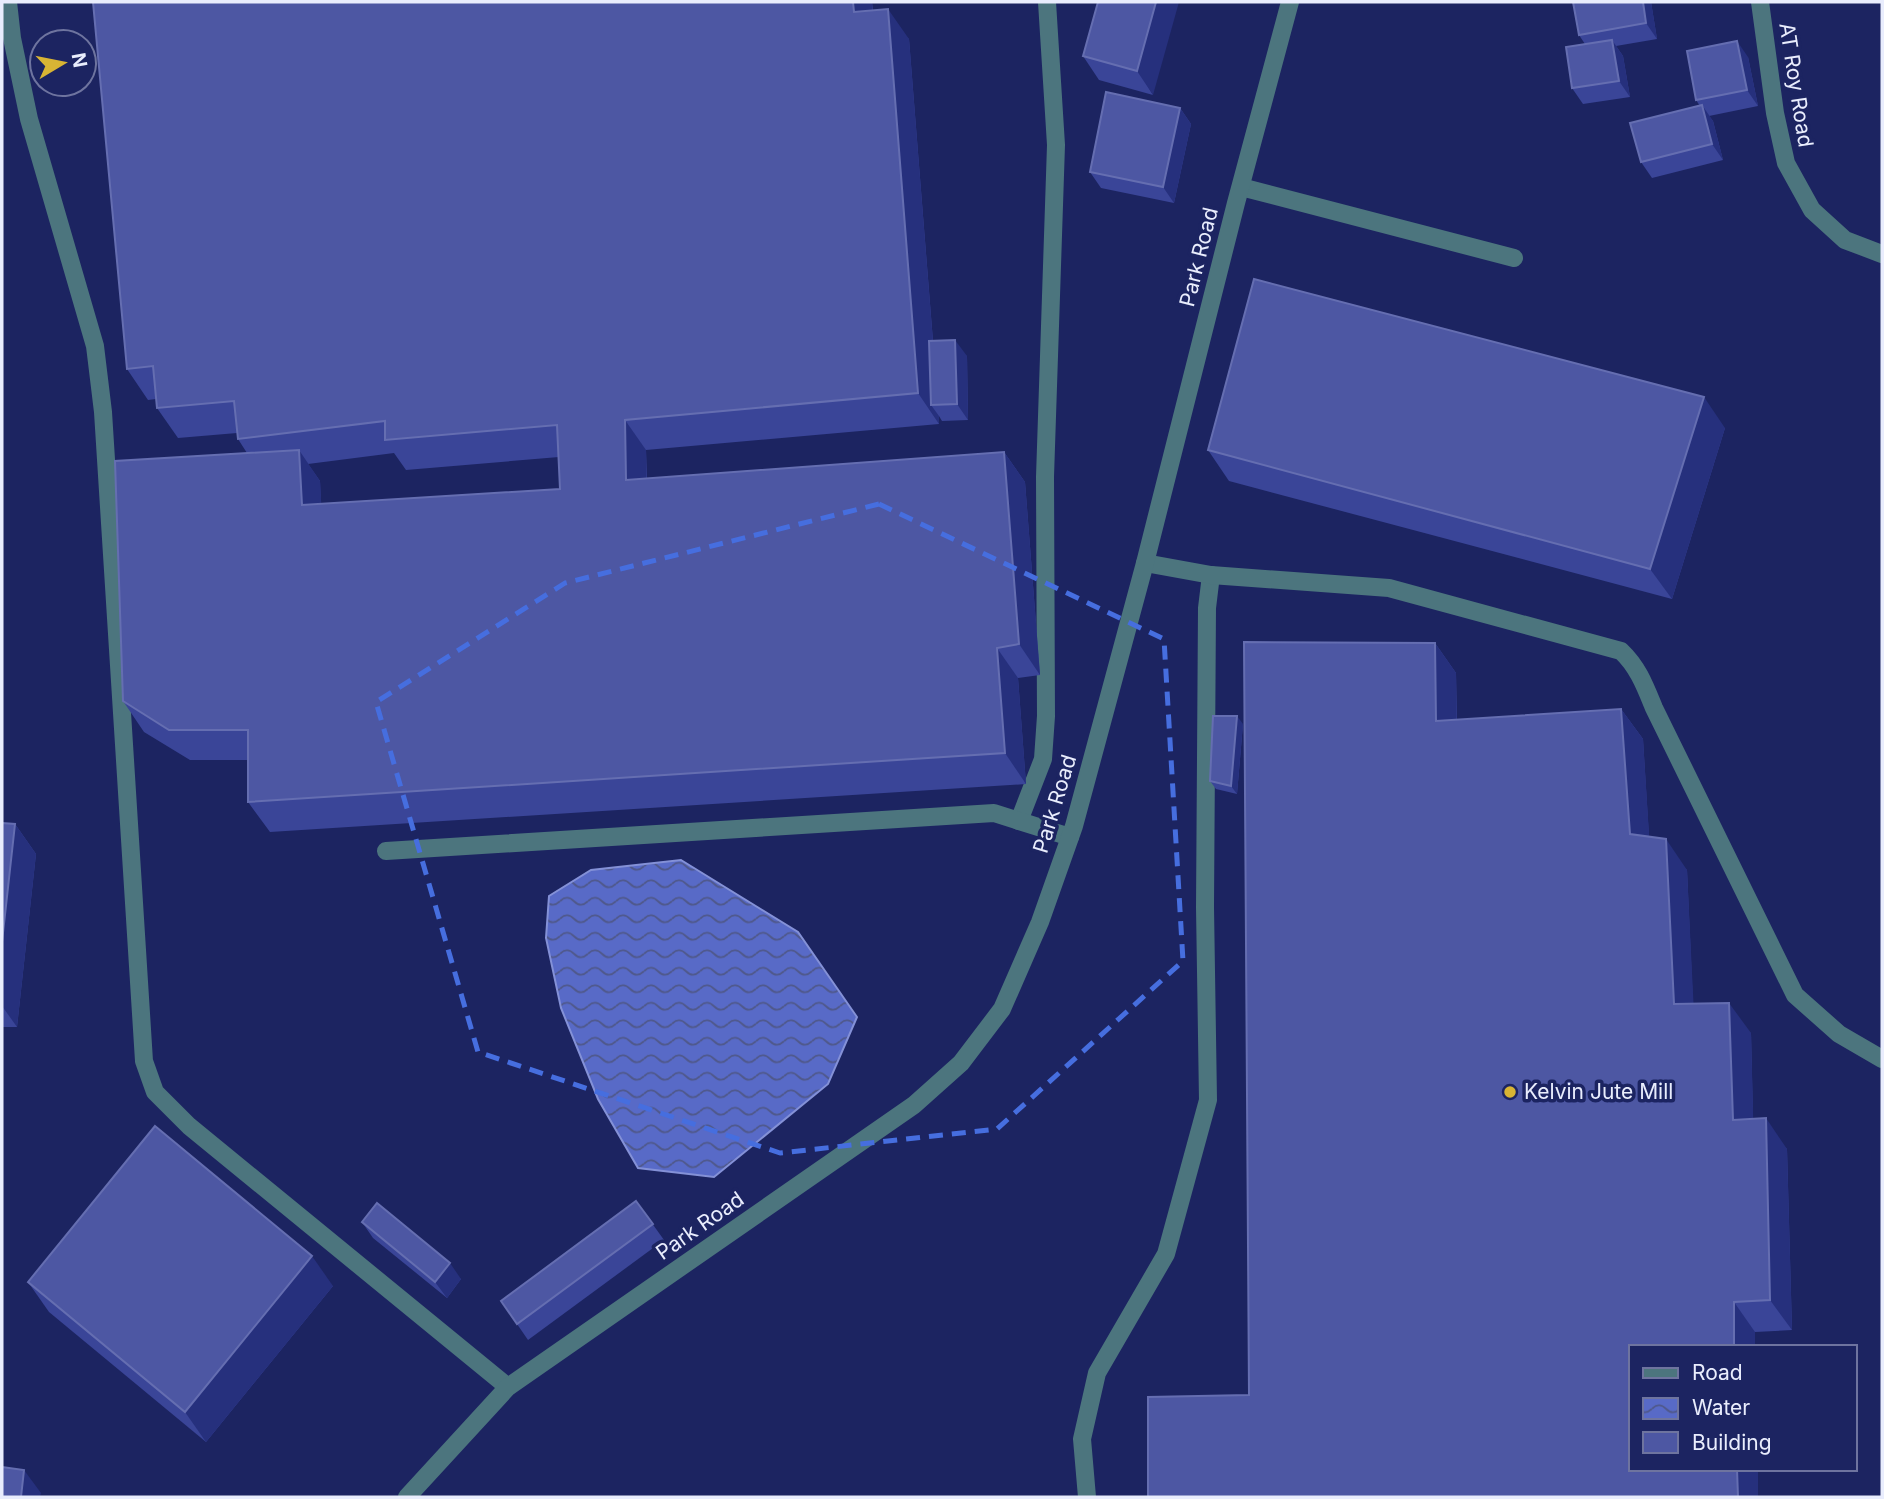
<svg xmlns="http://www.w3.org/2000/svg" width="1884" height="1499" font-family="Inter,sans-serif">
<defs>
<pattern id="water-waves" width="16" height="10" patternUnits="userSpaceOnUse" patternTransform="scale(1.75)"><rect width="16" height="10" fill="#586ac7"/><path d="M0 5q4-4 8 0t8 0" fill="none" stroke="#4f588a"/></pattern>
</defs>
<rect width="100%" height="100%" fill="#1c2461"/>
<polygon fill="url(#water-waves)" stroke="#8491d7" stroke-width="2" points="681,860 798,932 857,1017 828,1084 714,1177 638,1168 598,1099 561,1008 546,938 549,896 591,870"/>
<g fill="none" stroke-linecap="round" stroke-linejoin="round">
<g stroke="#4c757e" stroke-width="18">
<polyline points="8,2 12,38 29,119 95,346 103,412 144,1061 155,1092 189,1126 508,1387"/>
<polyline points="1241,187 1514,258"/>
<polyline points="1019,821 1043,759 1046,716 1045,477 1056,145 1047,2"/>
<polyline points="386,851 994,813 1070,837"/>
<polyline points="1087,1497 1082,1439 1097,1373 1166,1254 1208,1100 1205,907 1207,608 1211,575"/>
</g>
<g stroke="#4c757e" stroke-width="18">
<polyline points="1760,2 1775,113 1786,163 1812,210 1845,240 1882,254"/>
<path d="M1145,563L1211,575L1389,588L1621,651C1638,667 1645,686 1654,708L1795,995L1839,1034L1882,1059"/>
</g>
<polyline stroke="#4c757e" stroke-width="18" points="407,1497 508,1387 914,1105 961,1063 1002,1009 1040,922 1074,826 1145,563 1236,203 1290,2"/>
</g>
<g fill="#3a4598" fill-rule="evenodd">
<path d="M872,2L873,10L909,39L933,341L967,356L968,420L942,421L939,416V424L646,450L647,479L1004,452L1025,482L1040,675L1018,678L1026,784L270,832L248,802V760H190L144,732L123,701L247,453L238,439L237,433L178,438L157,408L156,399L148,400L127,369ZM394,453L406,470L559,457L560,489L321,504L320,481L308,464Z"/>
<polygon points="1098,2 1153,95 1099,80 1083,56"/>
<polygon points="1651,2 1657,39 1616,46 1623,56 1630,97 1583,104 1572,88 1585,44 1579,35"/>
<polygon points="1748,57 1758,106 1709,116 1713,121 1723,160 1652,178 1641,162 1700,106 1696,100"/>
<polygon points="1180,108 1191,124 1174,203 1101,188 1090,172"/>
<polygon points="1725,428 1672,599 1229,481 1208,450"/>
<polygon points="1435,643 1456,673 1457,720 1621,709 1643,739 1649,837 1687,870 1693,1004 1751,1033 1753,1119 1787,1149 1792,1330 1755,1332 1755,1347 1630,1347 1630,1469 1758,1469 1758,1497 1148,1497 1249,1395"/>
<polygon points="1243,724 1237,794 1216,789 1210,781"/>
<polygon points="2,823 15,824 36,854 17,1027 2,1027"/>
<polygon points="636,1201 664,1240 528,1340 501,1301"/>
<polygon points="362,1222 461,1279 447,1298 373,1238"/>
<polygon points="28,1282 333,1286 206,1442 49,1312"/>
</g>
<g fill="#26307d">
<polygon points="853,2 872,2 875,42 854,12"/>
<polygon points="1156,2 1179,2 1153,95 1137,71"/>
<polygon points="1643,2 1651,2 1657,39 1646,23"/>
<polygon points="888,9 909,39 938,405 931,405 939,416 939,424 918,393"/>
<polygon points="1612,40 1623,56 1630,97 1619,81"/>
<polygon points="1737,41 1748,57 1758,106 1747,90"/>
<polygon points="1702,105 1713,121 1723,160 1712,144"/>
<polygon points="1180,108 1191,124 1174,203 1163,187"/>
<polygon points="955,340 967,356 968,420 957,404"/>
<polygon points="1704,397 1725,428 1672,599 1650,569"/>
<polygon points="625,420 646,450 647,511 626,480"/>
<polygon points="299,450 320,481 323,535 302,505"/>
<polygon points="1004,452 1025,482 1040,675 1019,644"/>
<polygon points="1435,643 1456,673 1457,751 1436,721"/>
<polygon points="997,648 1018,678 1026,784 1005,753"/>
<polygon points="1621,709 1643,739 1651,865 1630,834"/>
<polygon points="1237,716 1243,724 1237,794 1231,786"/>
<polygon points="15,824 36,854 17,1027 2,1006 2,942"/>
<polygon points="1666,839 1687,870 1695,1034 1674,1004"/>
<polygon points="1729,1003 1751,1033 1754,1150 1733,1120"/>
<polygon points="1766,1118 1787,1149 1792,1330 1770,1300"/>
<polygon points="312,1256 333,1286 206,1442 185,1412"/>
<polygon points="450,1263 461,1279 447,1298 435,1282"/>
<polygon points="1734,1302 1755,1332 1755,1347 1734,1347"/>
<polygon points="1737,1469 1758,1469 1758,1497 1738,1497"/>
<polygon points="24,1470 41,1493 40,1497 21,1497"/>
</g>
<g fill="#4d57a3" stroke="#656eb1" stroke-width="2">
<polygon points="93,2 853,2 854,12 888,9 918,393 625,420 626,480 1004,452 1019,644 997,648 1005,753 248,802 248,730 169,730 123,701 115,461 299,450 302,505 560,489 557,425 385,440 385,421 238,439 234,401 157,408 153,366 127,369"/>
<polygon points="1098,2 1156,2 1137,71 1083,56"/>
<polygon points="1573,2 1643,2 1646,23 1579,35"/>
<polygon points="1612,40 1619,81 1572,88 1566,47"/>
<polygon points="1737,41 1747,90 1696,100 1687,51"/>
<polygon points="1106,92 1180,108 1163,187 1090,172"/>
<polygon points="1702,105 1712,144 1641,162 1630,123"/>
<polygon points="1254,279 1704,397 1650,569 1208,450"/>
<polygon points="955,340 957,404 931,405 929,341"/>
<polygon points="1244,642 1435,643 1436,721 1621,709 1630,834 1666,839 1674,1004 1729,1003 1733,1120 1766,1118 1770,1300 1734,1302 1734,1347 1630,1347 1630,1469 1737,1469 1738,1497 1148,1497 1148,1397 1249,1395"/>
<polygon points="1213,716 1237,716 1231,786 1210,781"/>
<polygon points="2,823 15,824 2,942"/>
<polygon points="155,1126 312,1256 185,1412 28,1282"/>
<polygon points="636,1201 653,1224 517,1324 501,1301"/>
<polygon points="377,1203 450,1263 435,1282 362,1222"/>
<polygon points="2,1467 24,1470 21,1497 2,1497"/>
</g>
<path fill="none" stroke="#466edf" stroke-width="5" stroke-dasharray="14 9" stroke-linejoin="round" d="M879,504L1164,639L1183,961L997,1129L780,1153L478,1052L376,702L565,583Z"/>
<circle fill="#d8b434" stroke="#1c2461" stroke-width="2.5" cx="1510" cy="1092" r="7"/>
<g text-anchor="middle" stroke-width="7" stroke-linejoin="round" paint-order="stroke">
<g font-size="21" fill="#e9edfd" stroke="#1c2461">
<text transform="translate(1796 85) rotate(81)" y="7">AT Roy Road</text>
<text transform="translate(1199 257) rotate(-76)" y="7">Park Road</text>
<text transform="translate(1055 804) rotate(-73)" y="7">Park Road</text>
<text transform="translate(700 1226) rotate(-35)" y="7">Park Road</text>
</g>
<g font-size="21" fill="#e9edfd" stroke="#1c2461" text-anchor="start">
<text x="1524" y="1099">Kelvin Jute Mill</text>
</g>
</g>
<rect width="1884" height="1499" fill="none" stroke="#e9edfd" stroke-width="7"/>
<rect x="1629" y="1345" width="228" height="126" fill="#1c2461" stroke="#6e749f" stroke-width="2"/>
<rect x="1643" y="1368" width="35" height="10" fill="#4c757e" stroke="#6e749f" stroke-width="2"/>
<text x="1692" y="1380" font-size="21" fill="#e9edfd">Road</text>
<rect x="1643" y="1398" width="35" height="21" fill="url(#water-waves)" stroke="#6e749f" stroke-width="2"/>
<text x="1692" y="1415" font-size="21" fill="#e9edfd">Water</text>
<rect x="1643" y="1432" width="35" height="21" fill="#4d57a3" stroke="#6e749f" stroke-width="2"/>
<text x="1692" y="1450" font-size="21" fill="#e9edfd">Building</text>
<g transform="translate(63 63) rotate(80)"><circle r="33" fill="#1c2461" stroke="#6e749f" stroke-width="2"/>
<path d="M0-5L12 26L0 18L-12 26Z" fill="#d8b434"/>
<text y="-10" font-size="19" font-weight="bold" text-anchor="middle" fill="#e9edfd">N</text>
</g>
</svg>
